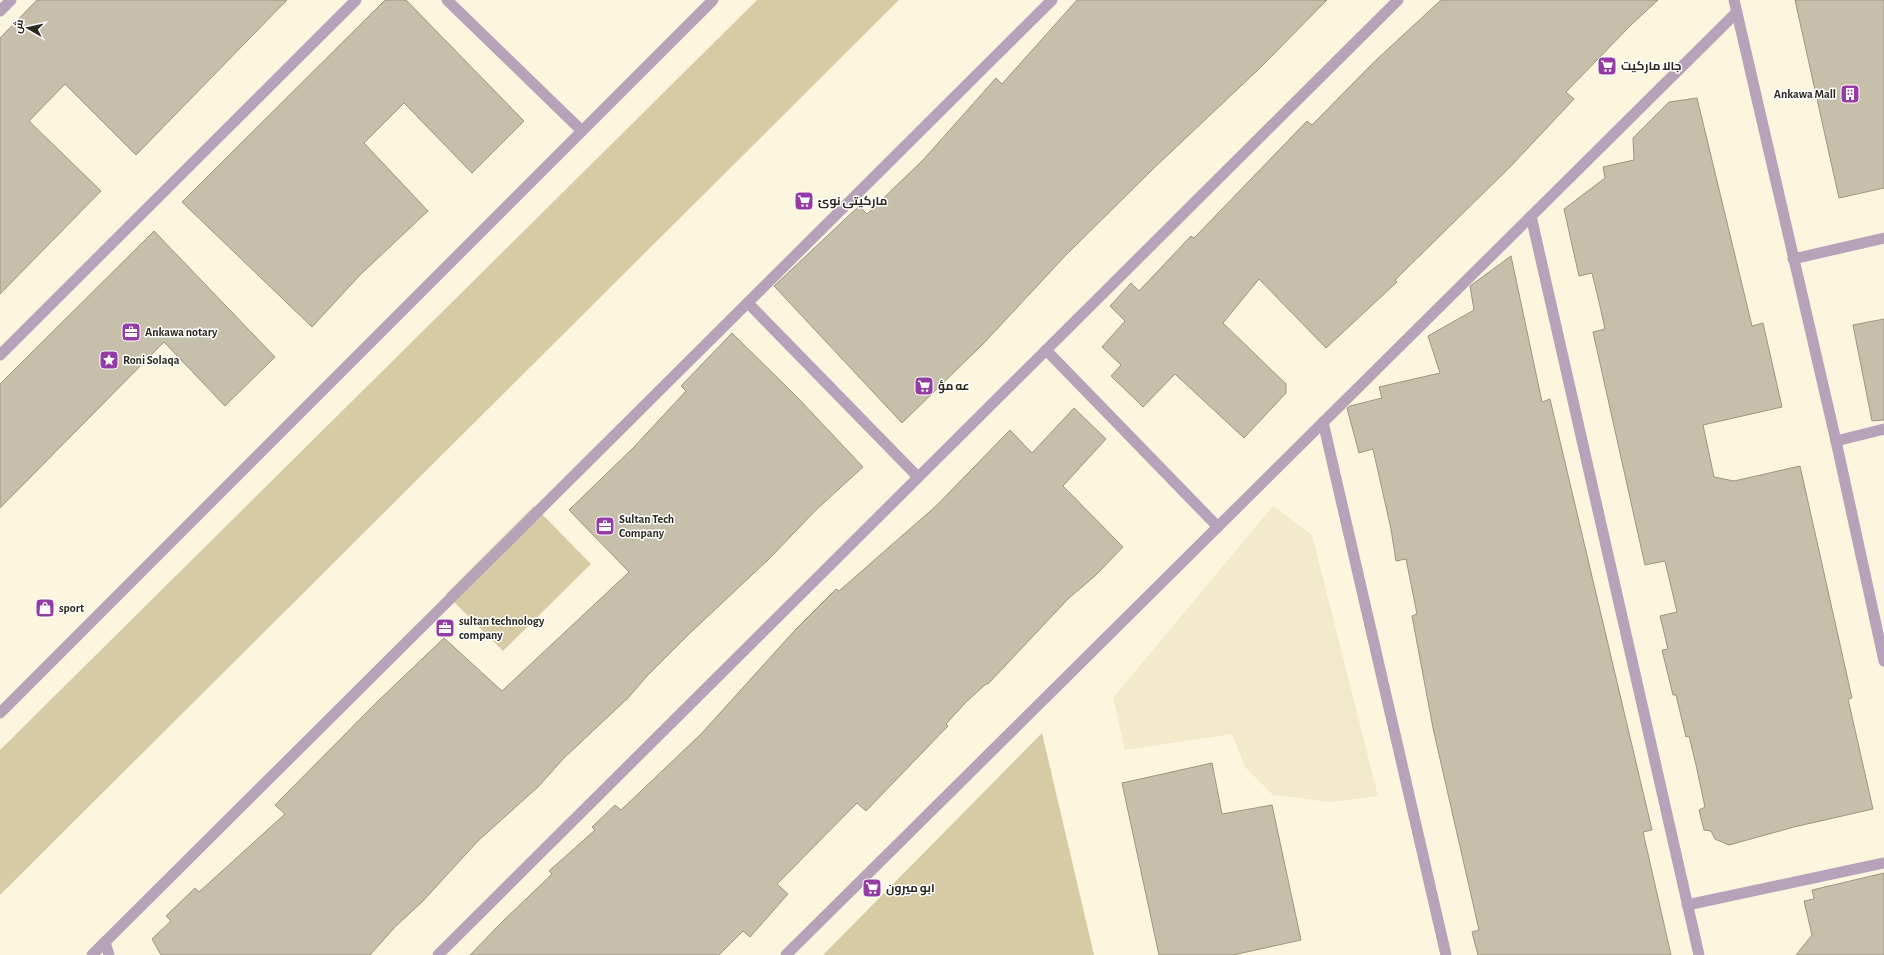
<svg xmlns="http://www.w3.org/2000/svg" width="1884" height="955" font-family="'Alegreya Sans',Cairo,sans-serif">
<rect width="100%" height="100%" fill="#fcf6de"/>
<polygon fill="#f2eacb" points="1273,506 1312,535 1378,796 1330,802 1273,795 1245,767 1232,734 1125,750 1113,698"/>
<g fill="#d6cba4">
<polygon points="757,0 899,0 0,895 0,750"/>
<polygon points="534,506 591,564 503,651 446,594"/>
<polygon points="1042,733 1094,955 823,955"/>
</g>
<g fill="#c6bfa9" stroke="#9c9681">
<polygon points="37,0 287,0 136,155 65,84 29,121 101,191 0,294 0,38"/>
<polygon points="385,0 406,0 524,121 472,173 404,103 364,143 428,211 360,275 312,327 182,202"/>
<polygon points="1077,0 1327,0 1260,68 1154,168 1065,256 984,343 902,423 774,286 859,206 867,214 923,160 996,78 1002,84"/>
<polygon points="1441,0 1658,0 1631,25 1566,92 1574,99 1511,166 1395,280 1397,282 1326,348 1259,279 1223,323 1286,384 1286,393 1244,438 1175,374 1143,407 1111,376 1121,365 1102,347 1125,321 1110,306 1131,283 1139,291 1191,236 1194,238 1307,121 1312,125 1374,62"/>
<polygon points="1795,0 1884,0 1884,188 1839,198"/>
<polygon points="1697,98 1752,326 1763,323 1782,407 1703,425 1714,477 1734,481 1800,466 1852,698 1848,699 1873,809 1794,827 1729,845 1715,839 1711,831 1704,830 1699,810 1705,807 1696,765 1689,736 1686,737 1676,695 1673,695 1662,650 1668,649 1660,616 1677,612 1665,561 1645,565 1593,332 1605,329 1600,306 1592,273 1579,276 1564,209 1605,178 1603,167 1634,160 1633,138 1669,102"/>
<polygon points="154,231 275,357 225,406 164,342 0,508 0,384"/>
<polygon points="1511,256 1542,402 1550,399 1652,830 1643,832 1671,955 1478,955 1472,932 1479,930 1433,728 1412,616 1417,614 1406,559 1396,561 1391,529 1373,449 1359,453 1347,408 1350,406 1382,398 1379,387 1440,373 1428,336 1474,310 1470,286"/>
<polygon points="1884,319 1884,420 1872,421 1853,325"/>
<polygon points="732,333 797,397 863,467 816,510 770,558 688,635 647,676 628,698 564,758 539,786 478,841 423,901 395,927 370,955 161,955 152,939 171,921 166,916 195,888 199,892 285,814 275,805 378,701 444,638 502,691 629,572 569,510 634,447 686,391 681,386"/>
<polygon points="1074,408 1106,439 1063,486 1123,547 1095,576 1069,598 988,684 986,684 966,702 946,724 948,726 866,811 857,803 777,884 788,894 750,937 743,931 719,955 470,955 502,922 552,874 549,871 595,830 592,827 615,805 621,810 701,734 796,629 836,589 839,591 936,506 1010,430 1032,453"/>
<polygon points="1212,763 1222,814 1272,805 1301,940 1233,955 1159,955 1122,783"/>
<polygon points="1884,873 1884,955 1796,955 1812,935 1804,901 1814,899 1812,890"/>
</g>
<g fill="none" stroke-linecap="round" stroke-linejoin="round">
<polyline stroke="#b6a2b9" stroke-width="11" points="1836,441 1884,429"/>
<g stroke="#b6a2b9" stroke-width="11">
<polyline points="447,0 582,131"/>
<polyline points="1734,0 1836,441 1884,661"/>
<polyline points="0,11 11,0"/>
<polyline points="1531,216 1699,955"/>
<polyline points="1793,259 1884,238"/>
<polyline points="748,303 918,477"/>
<polyline points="1046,350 1218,527"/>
<polyline points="0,355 356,0"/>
<polyline points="1323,422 1446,955"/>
<polyline points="0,713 713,0"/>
<polyline points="1687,905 1884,863"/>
<polyline points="105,942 109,955"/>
<polyline points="92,955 1052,0"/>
<polyline points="438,955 1398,0"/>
<polyline points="786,955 1737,12"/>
</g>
</g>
<defs>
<symbol id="supermarket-square" viewBox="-11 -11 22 22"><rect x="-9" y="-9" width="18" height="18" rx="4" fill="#953ba6" stroke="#fff"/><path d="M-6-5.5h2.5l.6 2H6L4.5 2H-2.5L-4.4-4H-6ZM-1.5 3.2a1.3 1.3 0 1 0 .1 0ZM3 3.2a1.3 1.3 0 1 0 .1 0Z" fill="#fff"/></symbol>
<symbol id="building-square" viewBox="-11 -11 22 22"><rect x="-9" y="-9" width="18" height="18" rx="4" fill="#953ba6" stroke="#fff"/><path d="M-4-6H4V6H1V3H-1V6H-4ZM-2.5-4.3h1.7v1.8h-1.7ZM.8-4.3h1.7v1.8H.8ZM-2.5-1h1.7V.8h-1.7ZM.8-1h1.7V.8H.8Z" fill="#fff"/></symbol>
<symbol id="office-square" viewBox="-11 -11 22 22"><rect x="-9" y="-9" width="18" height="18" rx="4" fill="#953ba6" stroke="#fff"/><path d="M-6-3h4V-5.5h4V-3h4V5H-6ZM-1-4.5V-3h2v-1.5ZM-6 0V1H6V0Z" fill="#fff"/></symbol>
<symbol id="sight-square" viewBox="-11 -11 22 22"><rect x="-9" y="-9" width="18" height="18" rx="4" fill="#953ba6" stroke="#fff"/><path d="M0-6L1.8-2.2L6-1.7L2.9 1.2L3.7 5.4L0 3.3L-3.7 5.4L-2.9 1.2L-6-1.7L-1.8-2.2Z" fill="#fff"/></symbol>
<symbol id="shop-square" viewBox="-11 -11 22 22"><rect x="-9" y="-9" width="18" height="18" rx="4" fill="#953ba6" stroke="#fff"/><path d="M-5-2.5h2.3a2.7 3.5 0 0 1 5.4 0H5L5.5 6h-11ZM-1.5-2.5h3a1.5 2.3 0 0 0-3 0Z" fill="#fff"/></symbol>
</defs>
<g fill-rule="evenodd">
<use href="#supermarket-square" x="1596" y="55" width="22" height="22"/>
<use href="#building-square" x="1839" y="83" width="22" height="22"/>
<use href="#supermarket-square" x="793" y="190" width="22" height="22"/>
<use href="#office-square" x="120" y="321" width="22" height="22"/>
<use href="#sight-square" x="98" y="349" width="22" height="22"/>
<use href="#supermarket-square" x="913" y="375" width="22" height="22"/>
<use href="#office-square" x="594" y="515" width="22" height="22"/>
<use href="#shop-square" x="34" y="597" width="22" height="22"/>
<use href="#office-square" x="434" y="617" width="22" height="22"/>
<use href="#supermarket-square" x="861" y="877" width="22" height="22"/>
</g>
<g text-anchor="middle" stroke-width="3" stroke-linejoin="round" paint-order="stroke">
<g font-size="12" font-weight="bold" fill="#2b2920" stroke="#fff" text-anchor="start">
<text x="1621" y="70">جالا ماركيت</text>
<text x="1836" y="98" text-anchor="end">Ankawa Mall</text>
<text x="818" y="205">مارکیتی نوئ</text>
<text x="145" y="336">Ankawa notary</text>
<text x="123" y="364">Roni Solaqa</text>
<text x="938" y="390">عه مؤ</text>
<text x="619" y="523">Sultan Tech<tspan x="619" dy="14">Company</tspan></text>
<text x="59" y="612">sport</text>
<text x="459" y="625">sultan technology<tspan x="459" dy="14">company</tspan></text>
<text x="886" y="892">ابو ميرون</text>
</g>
</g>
<g transform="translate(28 28) rotate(279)" stroke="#ffffff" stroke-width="3" paint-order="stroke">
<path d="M0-3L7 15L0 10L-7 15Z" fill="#2b2920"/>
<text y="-6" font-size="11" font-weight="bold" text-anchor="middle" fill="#2b2920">ش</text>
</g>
</svg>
